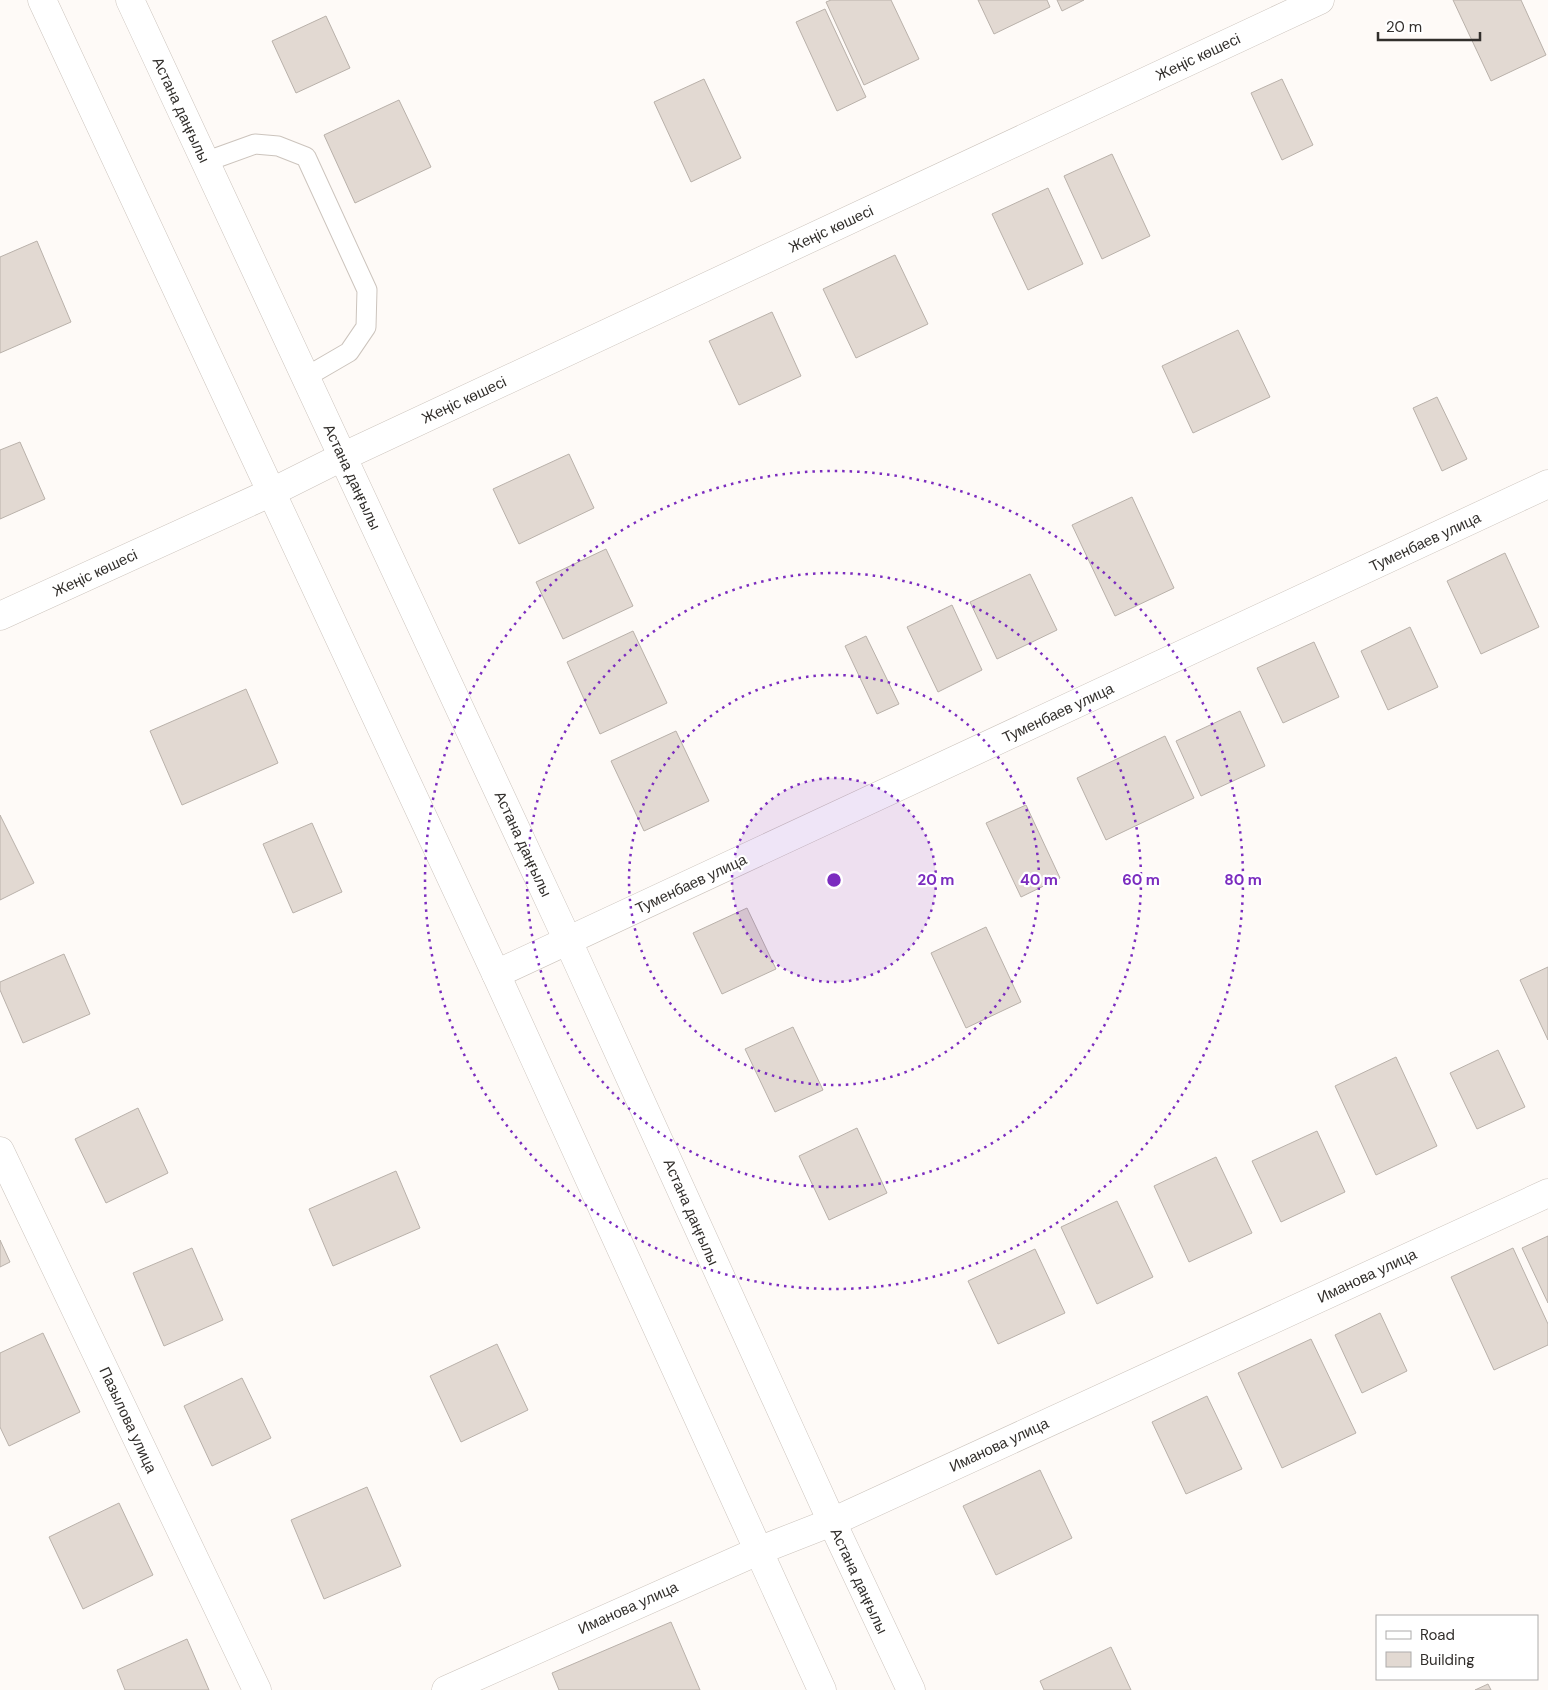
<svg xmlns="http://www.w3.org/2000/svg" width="1548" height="1690" font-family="'DM Sans',sans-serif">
<rect width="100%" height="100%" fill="#fefaf7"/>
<g fill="#e2d9d2" stroke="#b9b1aa">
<polygon points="831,0 891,0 919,59 864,85 826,2"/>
<polygon points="978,0 1047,0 1050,7 994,34"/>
<polygon points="1057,0 1084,0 1062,11"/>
<polygon points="1453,0 1521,0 1546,55 1491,81"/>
<polygon points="825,9 866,97 837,111 796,22"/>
<polygon points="326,16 350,68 296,93 272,41"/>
<polygon points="704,79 741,158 691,182 654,102"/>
<polygon points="1282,79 1313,145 1282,160 1251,93"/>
<polygon points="399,100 431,167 355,203 324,135"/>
<polygon points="1112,154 1150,236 1102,259 1064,176"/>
<polygon points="1048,188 1083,264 1028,290 992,214"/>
<polygon points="37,241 71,322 0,353 0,257"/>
<polygon points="895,255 928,324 856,358 823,289"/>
<polygon points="772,312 801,376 739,405 709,341"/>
<polygon points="1238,330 1270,397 1193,433 1162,366"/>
<polygon points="1437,397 1467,459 1442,471 1413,408"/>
<polygon points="20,442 45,499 0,519 0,450"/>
<polygon points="569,454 594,508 519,544 493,489"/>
<polygon points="1132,497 1174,588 1115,616 1072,525"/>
<polygon points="606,549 633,606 563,639 536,582"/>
<polygon points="1505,553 1539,627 1481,654 1447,581"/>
<polygon points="1030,574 1057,630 997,659 970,602"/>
<polygon points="952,605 982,670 938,692 907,627"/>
<polygon points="1410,627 1438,687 1388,710 1361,651"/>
<polygon points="633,631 667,703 600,734 567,662"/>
<polygon points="866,636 899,704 877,714 845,646"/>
<polygon points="1314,642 1339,697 1283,723 1257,668"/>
<polygon points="246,689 278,763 182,805 150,731"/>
<polygon points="1240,711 1265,766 1201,796 1176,741"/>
<polygon points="676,731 709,801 644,831 611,761"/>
<polygon points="1165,736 1194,798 1106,840 1077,778"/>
<polygon points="1026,805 1060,878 1021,897 986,823"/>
<polygon points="0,815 34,883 0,900"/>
<polygon points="312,823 342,892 293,913 263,844"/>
<polygon points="747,908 776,969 722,994 693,933"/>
<polygon points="986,927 1021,1002 966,1028 931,953"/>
<polygon points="64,954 90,1014 23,1043 0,990 0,982"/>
<polygon points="1548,967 1548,1040 1520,980"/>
<polygon points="793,1027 823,1090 775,1112 745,1049"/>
<polygon points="1498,1050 1525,1107 1477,1129 1450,1073"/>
<polygon points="1396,1057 1437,1146 1376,1175 1335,1086"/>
<polygon points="138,1108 168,1173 106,1203 75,1139"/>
<polygon points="857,1128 887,1193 829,1220 799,1156"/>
<polygon points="1317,1131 1345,1192 1281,1222 1252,1161"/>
<polygon points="1216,1157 1252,1233 1189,1262 1154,1186"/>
<polygon points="396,1171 420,1228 333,1266 309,1209"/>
<polygon points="1117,1201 1153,1277 1097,1304 1061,1227"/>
<polygon points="1548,1236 1548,1303 1522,1248"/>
<polygon points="0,1240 10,1262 0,1267"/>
<polygon points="192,1248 223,1320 164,1346 133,1273"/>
<polygon points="1513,1248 1548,1324 1548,1345 1494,1370 1451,1277"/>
<polygon points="1035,1249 1065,1313 998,1344 968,1281"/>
<polygon points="1380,1313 1407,1371 1362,1393 1335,1335"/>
<polygon points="43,1333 80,1412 9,1446 0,1427 0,1353"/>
<polygon points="1311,1339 1356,1433 1282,1468 1238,1373"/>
<polygon points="497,1344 528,1410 461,1442 430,1376"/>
<polygon points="242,1378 271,1438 212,1466 184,1406"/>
<polygon points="1207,1396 1242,1469 1186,1494 1152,1422"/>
<polygon points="1040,1470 1072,1538 996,1575 963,1506"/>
<polygon points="367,1487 401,1566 324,1599 291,1520"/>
<polygon points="119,1503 153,1575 83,1609 49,1537"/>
<polygon points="671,1622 700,1690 559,1690 552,1673"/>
<polygon points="187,1639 209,1690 125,1690 117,1670"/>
<polygon points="1111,1647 1131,1690 1044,1690 1040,1681"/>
<polygon points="1488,1684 1491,1690 1475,1690"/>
</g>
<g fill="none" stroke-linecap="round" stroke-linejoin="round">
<defs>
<polyline id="lane" points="205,162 255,144 278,146 306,157 367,290 366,327 349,352 306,377"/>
<g id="street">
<polyline points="0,616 272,492 342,457 1320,0"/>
<polyline points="496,974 1548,484"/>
<polyline points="0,1151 257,1690"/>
<polyline points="446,1690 758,1551 832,1522 1548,1193"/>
</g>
<g id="secondary">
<polyline points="42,0 496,974 822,1690"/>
<polyline points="130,0 568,941 832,1522 911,1690"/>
</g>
</defs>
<use href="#lane" stroke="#ccc4bd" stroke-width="21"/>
<use href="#street" stroke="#ccc4bd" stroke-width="29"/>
<use href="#secondary" stroke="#ccc4bd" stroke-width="29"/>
<use href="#lane" stroke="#fff" stroke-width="19"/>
<use href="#street" stroke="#fff" stroke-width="28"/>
<use href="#secondary" stroke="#fff" stroke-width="28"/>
</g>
<circle cx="834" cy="880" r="102" fill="#7b2cbf" fill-opacity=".12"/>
<g fill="none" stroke="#7b2cbf" stroke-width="2.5" stroke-dasharray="2.5 5">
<circle cx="834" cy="880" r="102"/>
<circle cx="834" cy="880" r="205"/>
<circle cx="834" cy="880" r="307"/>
<circle cx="834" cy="880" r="409"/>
</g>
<g text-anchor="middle" stroke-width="4.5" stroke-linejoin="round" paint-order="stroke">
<g font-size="15" fill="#322f2c" stroke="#fff">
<text transform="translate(1198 57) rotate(-25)" y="5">Жеңіс көшесі</text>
<text transform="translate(181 110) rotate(65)" y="5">Астана даңғылы</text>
<text transform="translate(831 229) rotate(-25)" y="5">Жеңіс көшесі</text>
<text transform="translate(464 400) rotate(-25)" y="5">Жеңіс көшесі</text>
<text transform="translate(352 477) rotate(65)" y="5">Астана даңғылы</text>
<text transform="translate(1425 542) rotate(-25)" y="5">Туменбаев улица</text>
<text transform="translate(95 573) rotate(-25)" y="5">Жеңіс көшесі</text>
<text transform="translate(1058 713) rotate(-25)" y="5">Туменбаев улица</text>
<text transform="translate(523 844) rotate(65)" y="5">Астана даңғылы</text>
<text transform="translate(691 884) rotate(-25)" y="5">Туменбаев улица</text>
<text transform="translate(691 1212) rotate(66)" y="5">Астана даңғылы</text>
<text transform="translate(1367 1276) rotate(-25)" y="5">Иманова улица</text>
<text transform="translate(128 1420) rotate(65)" y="5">Пазылова улица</text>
<text transform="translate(999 1445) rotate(-25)" y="5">Иманова улица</text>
<text transform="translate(859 1581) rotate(65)" y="5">Астана даңғылы</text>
<text transform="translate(628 1608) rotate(-24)" y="5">Иманова улица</text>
</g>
</g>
<circle cx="834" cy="880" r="8" fill="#7b2cbf" stroke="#fff" stroke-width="2.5"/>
<g font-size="15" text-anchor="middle" font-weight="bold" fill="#7b2cbf" stroke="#fff" stroke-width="4.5" stroke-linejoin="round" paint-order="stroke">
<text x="936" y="885">20 m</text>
<text x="1039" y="885">40 m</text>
<text x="1141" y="885">60 m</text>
<text x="1243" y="885">80 m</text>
</g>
<rect x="1376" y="1615" width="162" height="65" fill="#ffffff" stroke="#adacab"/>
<rect x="1386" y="1631" width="25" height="8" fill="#ffffff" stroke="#adacab"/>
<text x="1420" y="1640" font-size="15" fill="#322f2c">Road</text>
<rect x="1386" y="1652" width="25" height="15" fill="#e2d9d2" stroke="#adacab"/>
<text x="1420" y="1665" font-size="15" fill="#322f2c">Building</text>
<path d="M1378 32v8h102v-8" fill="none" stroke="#322f2c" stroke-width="2.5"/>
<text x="1386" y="32" font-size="15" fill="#322f2c" stroke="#ffffff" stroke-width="4" paint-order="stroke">20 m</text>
</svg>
